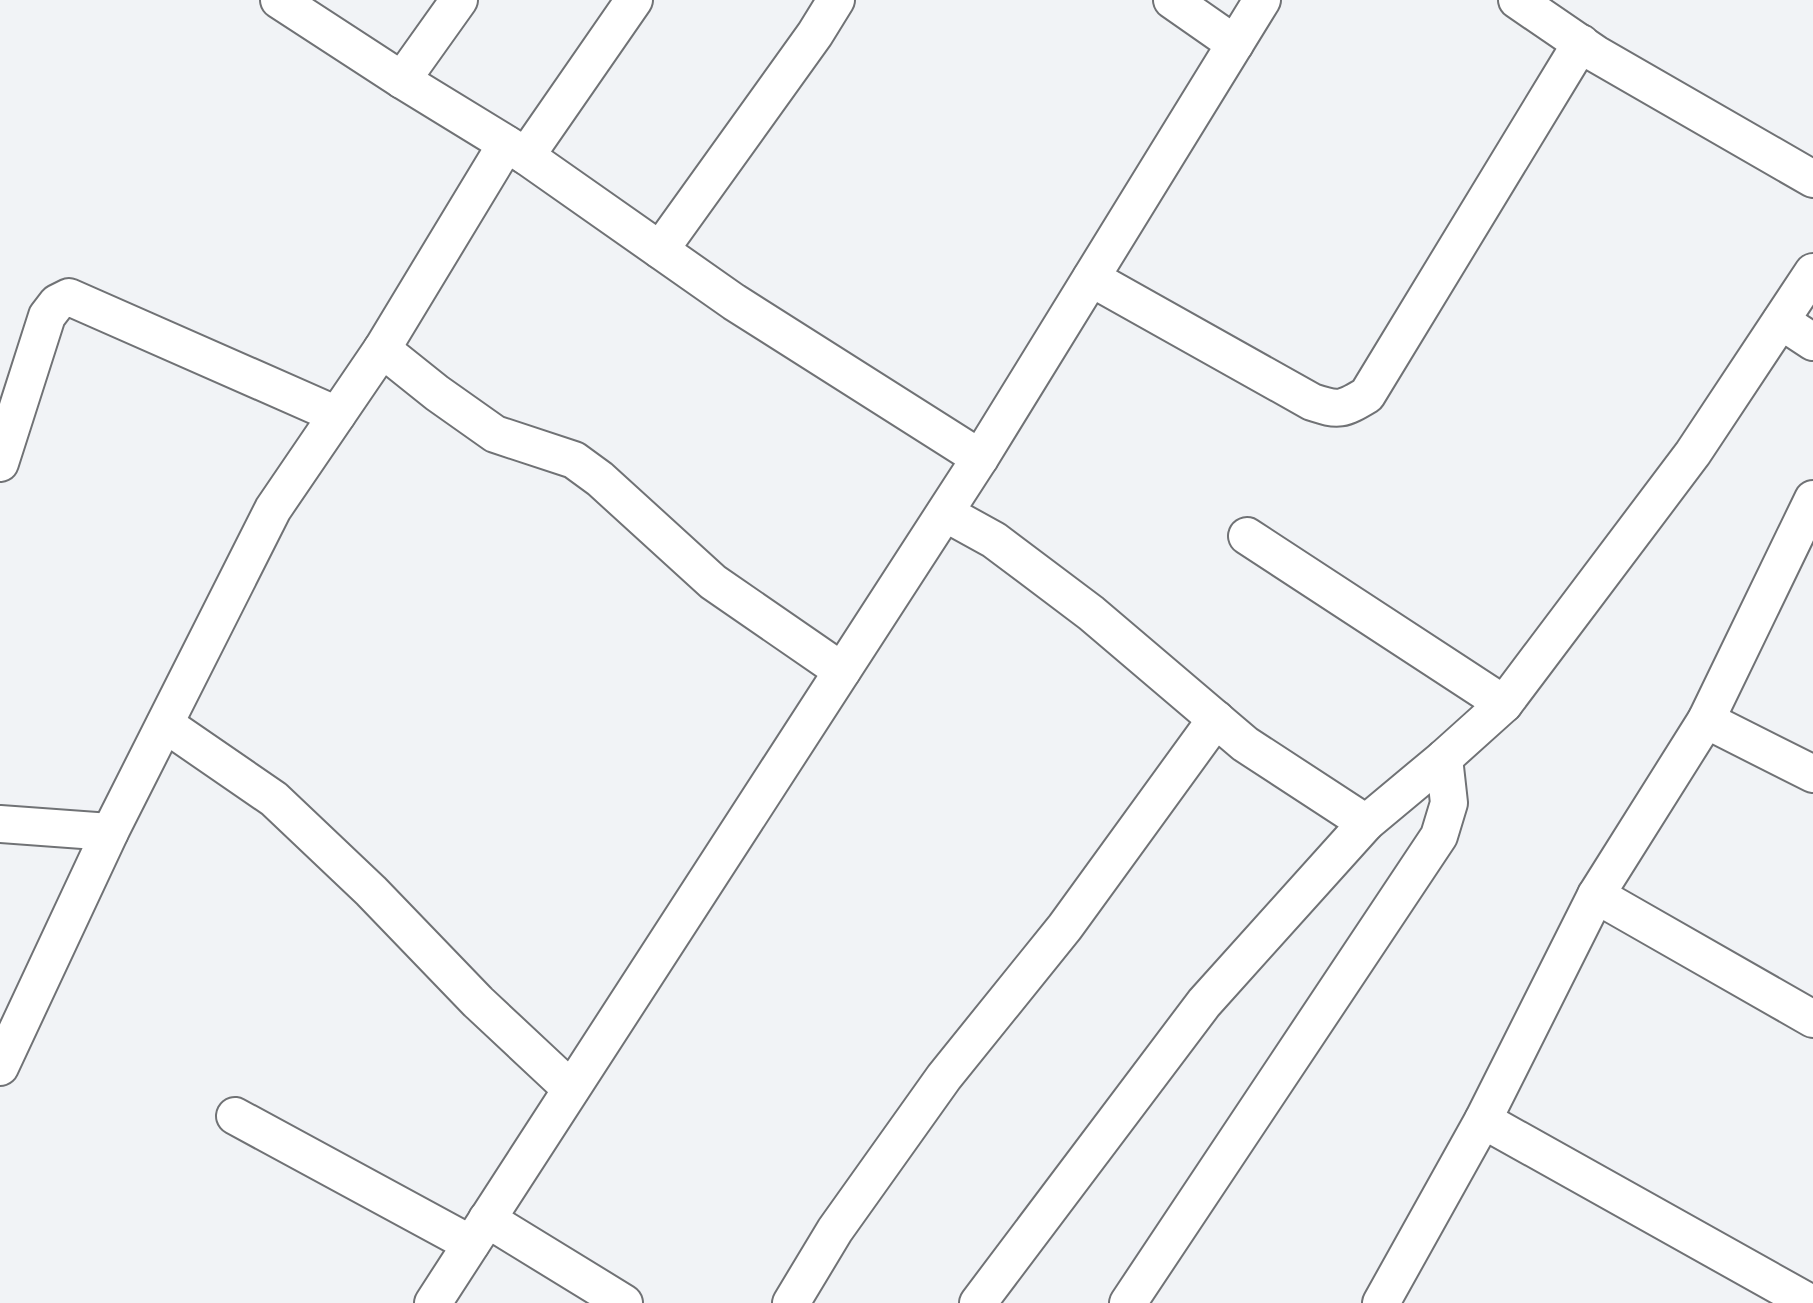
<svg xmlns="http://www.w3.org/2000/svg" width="1813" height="1303" font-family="'DM Sans',sans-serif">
<rect width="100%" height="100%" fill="#f1f3f6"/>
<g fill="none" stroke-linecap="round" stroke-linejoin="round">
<defs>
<g id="minor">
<polyline points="279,0 402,80 526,156 734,302 980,458"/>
<polyline points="1172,0 1235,44"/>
<polyline points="1517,0 1596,54 1813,179"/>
<polyline points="402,80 459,0"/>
<polyline points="526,156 634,0"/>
<polyline points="660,250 815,34 836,0"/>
<path d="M1091,278L1312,402C1339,411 1342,410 1367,395L1581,43"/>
<polyline points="1781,321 1813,342"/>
<polyline points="382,349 437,393 495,434 574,460 600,479 713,582 842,671"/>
<polyline points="0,463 47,316 57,303 69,297 337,415"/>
<polyline points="945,513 994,540 1091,613 1245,744 1366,823"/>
<polyline points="1247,536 1504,704"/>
<polyline points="1706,720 1813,774"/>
<polyline points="165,724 274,799 371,891 478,1002 571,1089"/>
<polyline points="0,824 110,832"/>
<polyline points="1596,895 1813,1019"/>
<polyline points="0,1067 110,832 273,509 382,349 506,144"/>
<polyline points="235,1116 471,1244"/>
<polyline points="1483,1120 1810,1303"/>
<polyline points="487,1219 624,1303"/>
<polyline points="433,1303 980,458 1262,0"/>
<polyline points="791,1303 835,1230 944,1077 1065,927 1216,719"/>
<polyline points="978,1303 1204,1003 1366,823 1444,758 1504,704 1693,453 1813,272"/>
<polyline points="1128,1303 1439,836 1449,803 1444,758"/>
<polyline points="1381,1303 1483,1120 1596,895 1706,720 1813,499"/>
</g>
</defs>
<use href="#minor" stroke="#707275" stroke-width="40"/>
<use href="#minor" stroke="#fff" stroke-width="36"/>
</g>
</svg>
